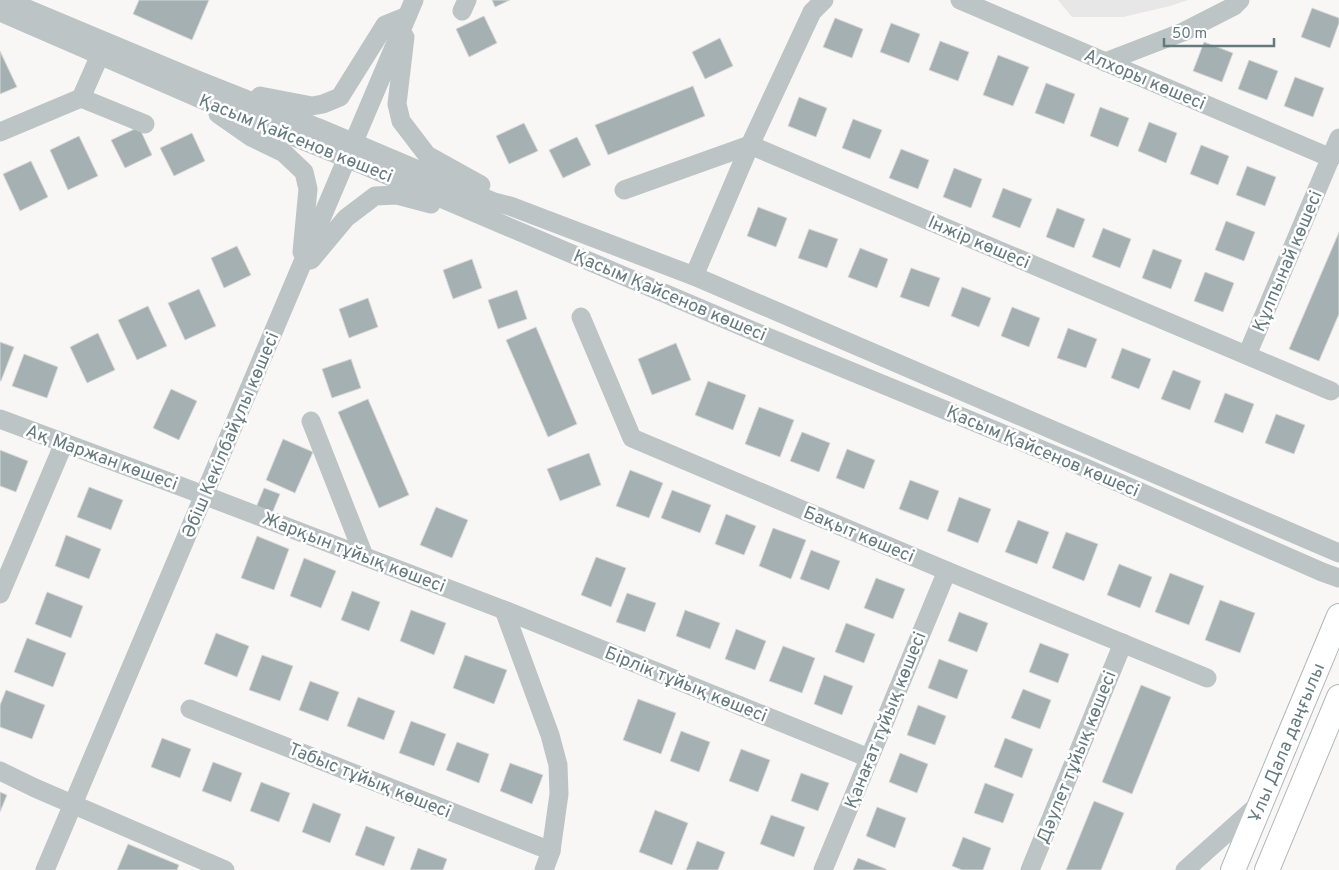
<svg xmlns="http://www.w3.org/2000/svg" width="1339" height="870" font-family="Overpass,sans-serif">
<rect width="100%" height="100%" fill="#f8f7f6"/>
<polygon fill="#e6e7e6" points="1058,0 1188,0 1170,6 1123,17 1072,17"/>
<g fill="#a4b0b2" stroke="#dad9d8">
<polygon points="139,0 209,0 192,40 133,14"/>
<polygon points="492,0 510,0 495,7"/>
<polygon points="1312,8 1339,18 1339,23 1330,48 1301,37"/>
<polygon points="484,16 497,43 469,57 456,29"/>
<polygon points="835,18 863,29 852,58 823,47"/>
<polygon points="891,23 920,34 909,63 880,52"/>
<polygon points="720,38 733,66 705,79 692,52"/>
<polygon points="940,41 969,52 958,81 929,70"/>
<polygon points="1204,42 1233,53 1222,82 1193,71"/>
<polygon points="0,51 17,87 0,94"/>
<polygon points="998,55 1029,67 1013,106 983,95"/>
<polygon points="1249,60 1278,71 1267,100 1238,89"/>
<polygon points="1295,77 1324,88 1313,117 1284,106"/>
<polygon points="1046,83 1075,94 1064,124 1035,113"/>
<polygon points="693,86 705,116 608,155 595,125"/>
<polygon points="799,97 827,108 816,137 788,126"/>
<polygon points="1100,107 1129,118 1118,147 1090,136"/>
<polygon points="853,119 882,130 870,159 842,148"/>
<polygon points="1149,122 1177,133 1166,163 1138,151"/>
<polygon points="524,123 538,151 509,164 496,136"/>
<polygon points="139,127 152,155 125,168 111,140"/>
<polygon points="192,133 205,161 174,176 160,148"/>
<polygon points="79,136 98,176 68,190 50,150"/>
<polygon points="577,137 591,165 563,178 549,150"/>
<polygon points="1201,145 1229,156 1218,185 1190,174"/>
<polygon points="901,149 929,160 918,189 889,178"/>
<polygon points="31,161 48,197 20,211 3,174"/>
<polygon points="1247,166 1276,177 1265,206 1236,195"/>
<polygon points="954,168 982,179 971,208 943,197"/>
<polygon points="1003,188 1032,199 1020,228 992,217"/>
<polygon points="758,207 787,218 776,247 747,236"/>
<polygon points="1057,208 1085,219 1074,248 1046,237"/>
<polygon points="1226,221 1255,232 1244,261 1215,250"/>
<polygon points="1103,228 1131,239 1120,268 1092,257"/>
<polygon points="809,229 838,239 827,268 798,258"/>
<polygon points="1339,232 1339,314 1319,361 1289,349"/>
<polygon points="237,246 251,275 224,288 211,258"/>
<polygon points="860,248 888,259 877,288 848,277"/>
<polygon points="1153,249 1182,260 1171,289 1142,278"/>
<polygon points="472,259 482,288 453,299 443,270"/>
<polygon points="911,268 940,278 929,307 900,297"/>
<polygon points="1205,272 1234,283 1223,312 1194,301"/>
<polygon points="962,287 991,298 979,327 951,316"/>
<polygon points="199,289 216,326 185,340 168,303"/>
<polygon points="517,290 527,319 498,329 488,300"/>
<polygon points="368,298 378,327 349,338 339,309"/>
<polygon points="148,306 167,346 137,360 118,320"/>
<polygon points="1012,307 1040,318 1029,347 1001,336"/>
<polygon points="536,327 577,424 548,437 506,340"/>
<polygon points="1068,328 1097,339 1086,368 1057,358"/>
<polygon points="98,333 115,370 87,383 70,347"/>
<polygon points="0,342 14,347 1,381 0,381"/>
<polygon points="676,343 691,380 652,395 638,359"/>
<polygon points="1122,348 1151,359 1139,389 1111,378"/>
<polygon points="24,354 58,367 47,398 12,386"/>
<polygon points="351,359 361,388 332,398 322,369"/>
<polygon points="1173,370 1201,381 1190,410 1161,399"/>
<polygon points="708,381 746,395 733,430 695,415"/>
<polygon points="171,389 197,401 179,440 153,428"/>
<polygon points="1225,393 1254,404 1243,433 1214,422"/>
<polygon points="368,399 409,495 379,508 338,412"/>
<polygon points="759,407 794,420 780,457 745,444"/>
<polygon points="1276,414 1305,425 1294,454 1265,443"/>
<polygon points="802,432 830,443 819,472 790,461"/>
<polygon points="283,439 313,452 295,493 266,480"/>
<polygon points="847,449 875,460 864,489 836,478"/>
<polygon points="0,450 28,461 16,492 0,486"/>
<polygon points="589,453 601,485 560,501 547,469"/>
<polygon points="630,470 663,483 649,518 616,506"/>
<polygon points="910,480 939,491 928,520 899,509"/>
<polygon points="89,487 123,500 111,530 77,517"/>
<polygon points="264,488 280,494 271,516 255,510"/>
<polygon points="672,490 711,505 700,533 661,518"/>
<polygon points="959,497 991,509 978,543 947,531"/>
<polygon points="436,507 468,520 452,558 420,545"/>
<polygon points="726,514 756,526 744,555 715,544"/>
<polygon points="1018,520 1049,532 1037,564 1005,552"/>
<polygon points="773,528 806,540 791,579 759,566"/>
<polygon points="1066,532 1098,544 1084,581 1052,568"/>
<polygon points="66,535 101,549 89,579 55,566"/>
<polygon points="257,536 289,549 274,590 241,578"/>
<polygon points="811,550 840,561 829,590 800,579"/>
<polygon points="596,557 626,568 611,607 581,595"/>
<polygon points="304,558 336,571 321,608 290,596"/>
<polygon points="1119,564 1152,577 1140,608 1107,595"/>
<polygon points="1170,573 1204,586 1189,625 1155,612"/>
<polygon points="876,578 905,589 893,619 864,608"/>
<polygon points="352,591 380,602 369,631 341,620"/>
<polygon points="47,592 83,606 71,638 35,624"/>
<polygon points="627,593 656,603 645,632 616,622"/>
<polygon points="1220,600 1255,613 1240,653 1205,640"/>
<polygon points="411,610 446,623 434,655 400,641"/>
<polygon points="685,610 720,623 710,649 676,636"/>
<polygon points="959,612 988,623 977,652 948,641"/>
<polygon points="846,623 875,634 864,663 835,652"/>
<polygon points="736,629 766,641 755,670 725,659"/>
<polygon points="216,633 249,646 237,677 204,664"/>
<polygon points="27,638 66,653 53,687 14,672"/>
<polygon points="1040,643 1069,654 1058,683 1029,672"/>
<polygon points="783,646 815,658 802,693 769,681"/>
<polygon points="262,655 293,666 280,701 249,690"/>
<polygon points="465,655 507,670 494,704 453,688"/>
<polygon points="939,659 968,670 957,699 928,688"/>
<polygon points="824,675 853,686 842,715 814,704"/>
<polygon points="310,681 339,692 328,721 299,710"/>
<polygon points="1141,685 1171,697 1132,794 1102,782"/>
<polygon points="1023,689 1051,700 1040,729 1011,718"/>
<polygon points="6,690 45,705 32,739 0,727 0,705"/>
<polygon points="358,697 395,711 384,740 347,726"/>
<polygon points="638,699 676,713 661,754 623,740"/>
<polygon points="918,705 946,716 935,745 907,735"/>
<polygon points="411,721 446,734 434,766 399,753"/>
<polygon points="681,731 710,742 699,772 670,761"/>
<polygon points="162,738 191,749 180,778 151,767"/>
<polygon points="1005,738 1033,749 1022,778 994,767"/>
<polygon points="457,742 489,754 479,783 446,770"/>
<polygon points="741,749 770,760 758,792 729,781"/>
<polygon points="900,753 928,764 917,793 889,782"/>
<polygon points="213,762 242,773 231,802 202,791"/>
<polygon points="510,763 543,775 532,804 500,791"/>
<polygon points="801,773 829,783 818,811 791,801"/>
<polygon points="261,782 290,793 279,822 250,811"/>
<polygon points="985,783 1014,794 1003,823 974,813"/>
<polygon points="0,792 7,795 0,812"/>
<polygon points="1094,801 1124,813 1101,870 1066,870"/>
<polygon points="313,803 341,814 330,843 302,832"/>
<polygon points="877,807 906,818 895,848 866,836"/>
<polygon points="655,810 688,823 672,865 639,852"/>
<polygon points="771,815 805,827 794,857 760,844"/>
<polygon points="366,826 395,837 384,866 355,855"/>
<polygon points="963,837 991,848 983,870 962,870 952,866"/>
<polygon points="697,841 725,852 718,870 686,870"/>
<polygon points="128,844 179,865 177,870 117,870"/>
<polygon points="418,848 447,859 443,870 410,870"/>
<polygon points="858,858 886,869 886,870 853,870"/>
</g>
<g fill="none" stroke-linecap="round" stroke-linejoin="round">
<defs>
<g id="major">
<path id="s1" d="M1233,870L1339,616"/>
<polyline points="1267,870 1339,697"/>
</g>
</defs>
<use href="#major" stroke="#b1b8ba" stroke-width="26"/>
<g stroke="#bdc4c5" stroke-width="19">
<polyline points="6,0 195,79 319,128 494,202 510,206 694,276 1339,553"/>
<polyline points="960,0 1331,158"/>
<polyline points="462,11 467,0"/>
<polyline points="0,12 210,103 363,165 753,331 1081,466 1322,572 1339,578"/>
<polyline points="405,37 397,104 401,121 427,155 481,185"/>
<polyline points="1105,62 1183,32 1234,6 1240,0"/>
<polyline points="260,96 312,106 323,104 340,97 385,25 407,16"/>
<polyline points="81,98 145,124"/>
<polyline points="218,114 251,137 284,153 304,172 308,189 302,252"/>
<polyline points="0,132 81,98 100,55"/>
<polyline points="624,190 750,145 1331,391"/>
<polyline points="311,260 346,218 375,196 397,195 431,204"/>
<polyline points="694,276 750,145 812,12 824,0"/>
<polyline points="581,317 632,438 947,571 1207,678"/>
<polyline points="1247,355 1339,138"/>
<polyline points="0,419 185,488 504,610 869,758"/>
<polyline points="311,421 364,556"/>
<polyline points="0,594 64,443"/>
<polyline points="504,610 550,735 558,765 559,794 551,851 544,870"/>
<polyline points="190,709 551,851"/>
<polyline points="0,771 35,788 225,870"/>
<polyline points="45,870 414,0"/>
<polyline points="823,870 947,571"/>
<polyline points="1030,870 1123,643"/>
<polyline points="1185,870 1259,804"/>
</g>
<use href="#major" stroke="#fff" stroke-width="24"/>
</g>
<g text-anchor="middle" stroke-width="5" stroke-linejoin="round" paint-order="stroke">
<g font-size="18" fill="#657a7e" stroke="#fff">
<text transform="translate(1145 79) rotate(23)" y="6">Алхоры көшесі</text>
<text transform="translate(296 138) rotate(22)" y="6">Қасым Қайсенов көшесі</text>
<text transform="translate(979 242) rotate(23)" y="6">Інжір көшесі</text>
<text transform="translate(1287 261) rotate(-67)" y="6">Құлпынай көшесі</text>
<text transform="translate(670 295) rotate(23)" y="6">Қасым Қайсенов көшесі</text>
<text transform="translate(230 435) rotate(-67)" y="6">Әбіш Кекілбайұлы көшесі</text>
<text transform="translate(1043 451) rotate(23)" y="6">Қасым Қайсенов көшесі</text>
<text transform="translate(102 457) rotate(20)" y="6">Ақ Маржан көшесі</text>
<text transform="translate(859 534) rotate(23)" y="6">Бақыт көшесі</text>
<text transform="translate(354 552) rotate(21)" y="6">Жарқын тұйық көшесі</text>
<text transform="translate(686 684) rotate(22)" y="6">Бірлік тұйық көшесі</text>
<text transform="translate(885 720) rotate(-68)" y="6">Қанағат тұйық көшесі</text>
<text dy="6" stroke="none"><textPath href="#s1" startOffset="138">Ұлы Дала даңғылы</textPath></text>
<text transform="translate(1076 757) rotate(-68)" y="6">Дәулет тұйық көшесі</text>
<text transform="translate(370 780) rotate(22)" y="6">Табыс тұйық көшесі</text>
</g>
</g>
<path d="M1164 38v8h110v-8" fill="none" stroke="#657a7e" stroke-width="2.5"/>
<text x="1172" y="38" font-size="15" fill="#657a7e" stroke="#ffffff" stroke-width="4" paint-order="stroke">50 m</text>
</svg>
